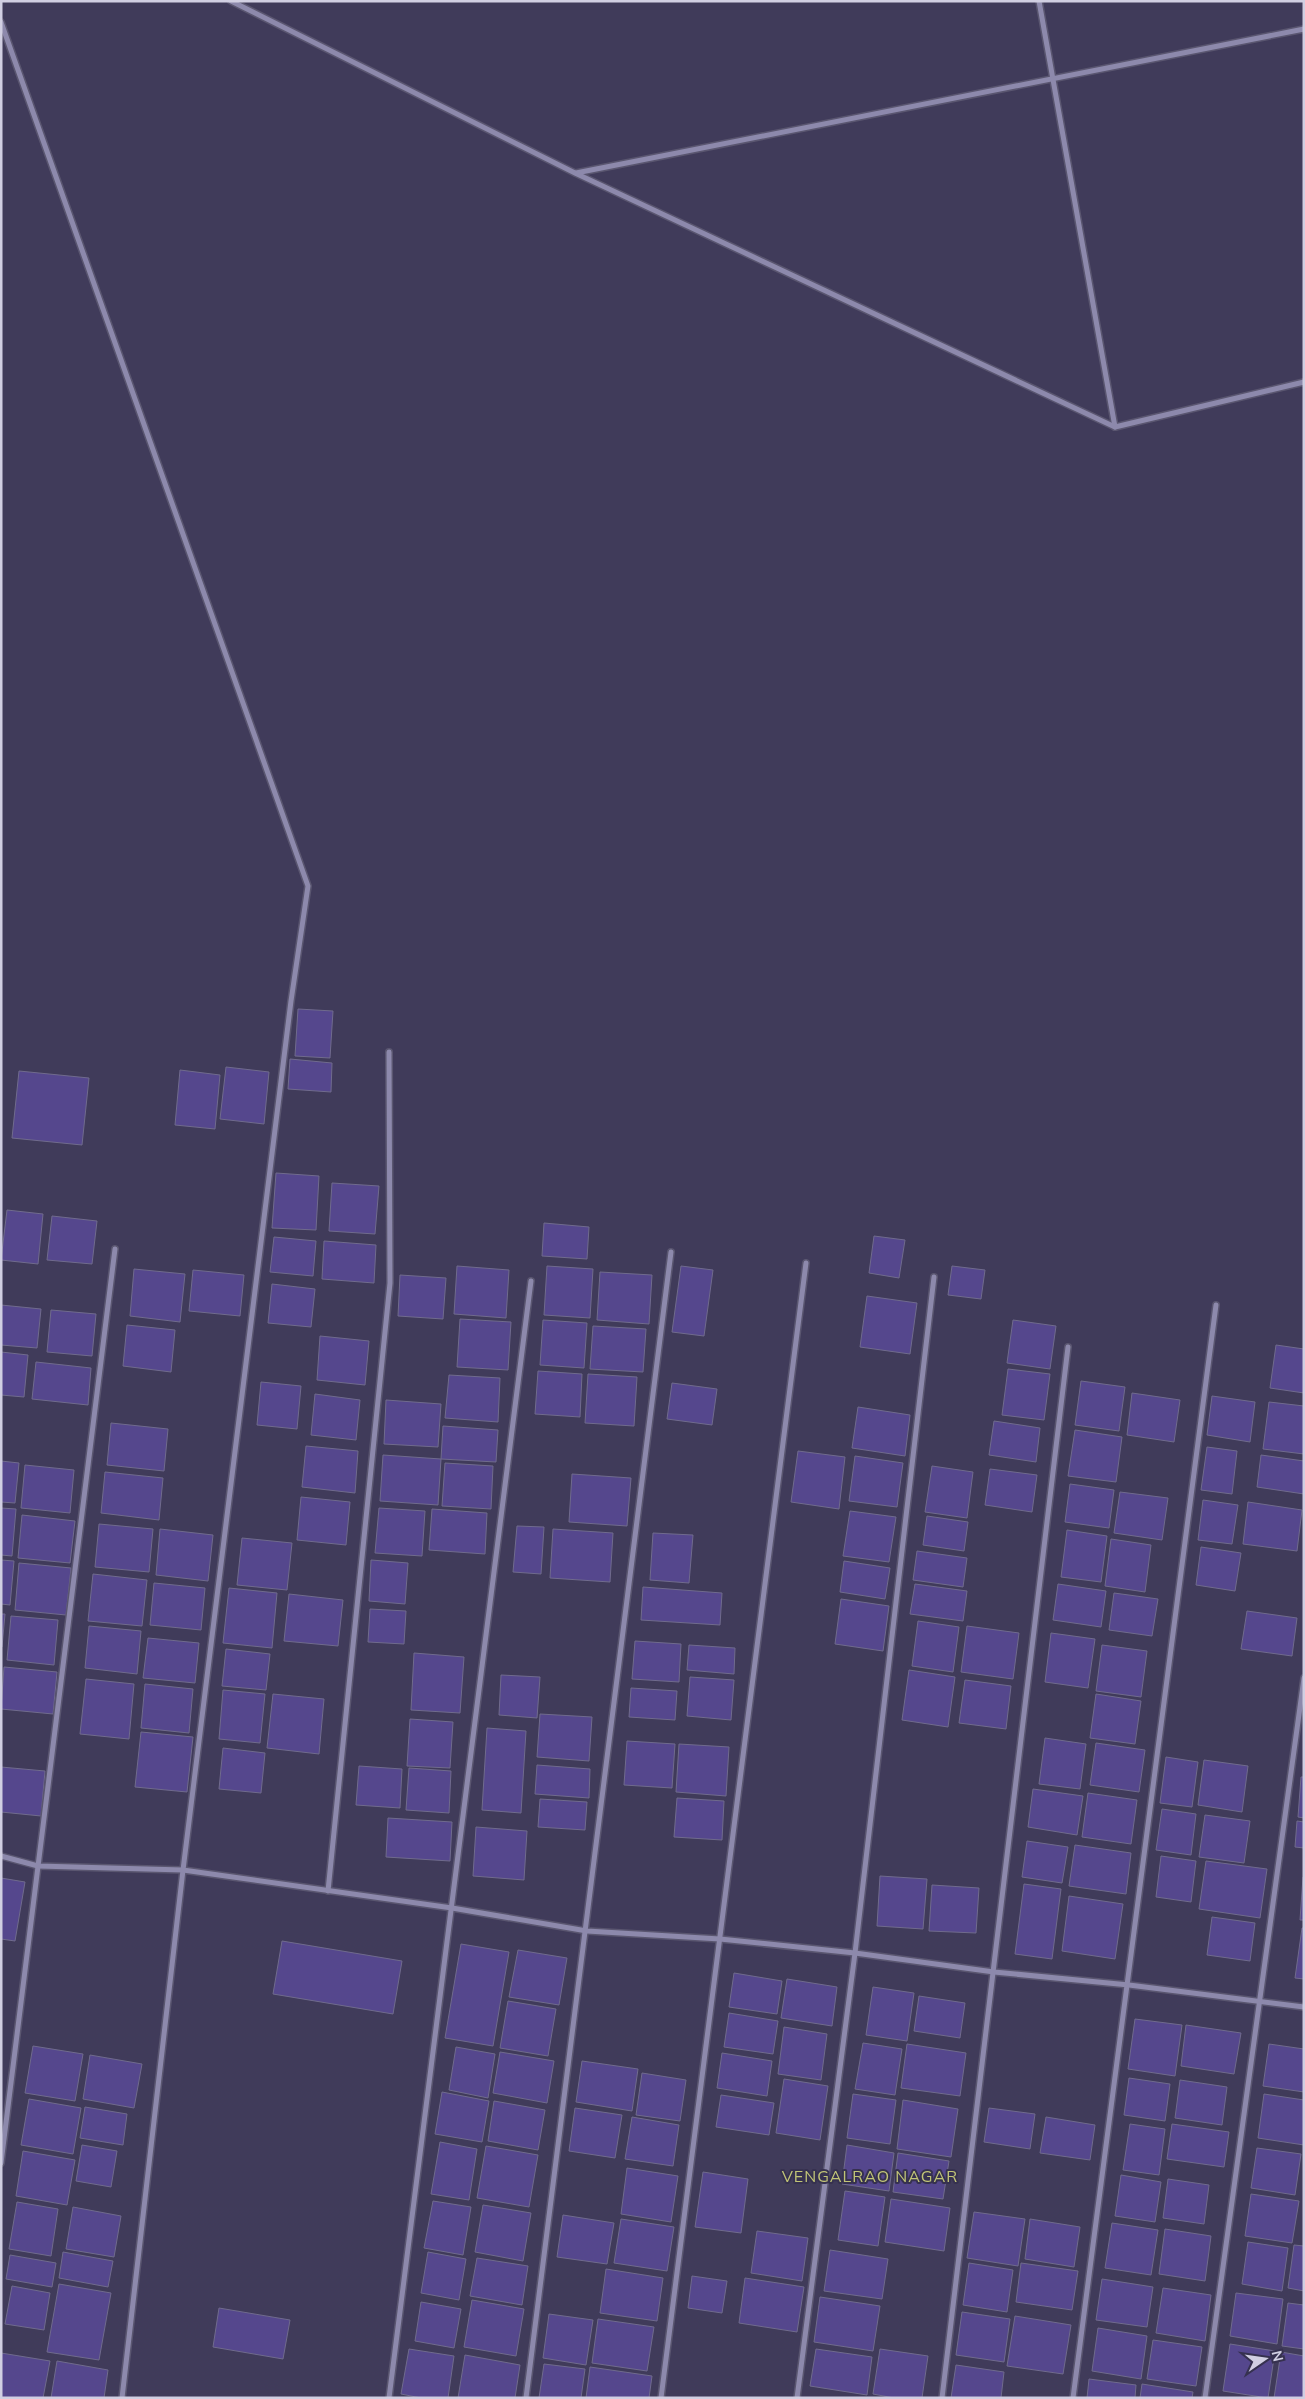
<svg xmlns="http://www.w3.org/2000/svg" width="1305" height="2399" font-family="Mulish,sans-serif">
<rect width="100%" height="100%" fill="#403b5a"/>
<g fill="#55478d" stroke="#706b8d">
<polygon points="298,1009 333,1011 330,1058 295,1056"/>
<polygon points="290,1059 332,1063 331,1092 288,1089"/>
<polygon points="226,1067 269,1072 264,1124 220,1119"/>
<polygon points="180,1070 220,1075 215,1129 175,1125"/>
<polygon points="19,1071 89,1078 82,1145 12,1138"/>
<polygon points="276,1173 319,1176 316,1230 272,1228"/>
<polygon points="332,1183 379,1186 375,1234 329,1231"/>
<polygon points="7,1210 43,1214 38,1264 1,1260"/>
<polygon points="52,1216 97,1221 92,1264 47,1260"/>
<polygon points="544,1223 589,1227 587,1259 542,1256"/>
<polygon points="874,1236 905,1240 899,1278 869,1273"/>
<polygon points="274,1237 316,1241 313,1276 270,1272"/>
<polygon points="324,1241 376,1245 374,1283 322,1279"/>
<polygon points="457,1266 509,1270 506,1318 454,1314"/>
<polygon points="547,1266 593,1269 590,1318 544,1315"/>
<polygon points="681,1266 713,1270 704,1336 672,1332"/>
<polygon points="952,1266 985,1270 981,1299 948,1295"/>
<polygon points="134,1269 185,1274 180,1322 130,1316"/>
<polygon points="193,1270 244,1275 240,1316 189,1311"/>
<polygon points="600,1272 652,1275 649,1324 597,1320"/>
<polygon points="400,1275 446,1278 443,1319 398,1316"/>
<polygon points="272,1284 315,1289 311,1327 268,1323"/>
<polygon points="867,1296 917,1303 910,1354 860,1347"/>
<polygon points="1,1305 41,1309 37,1348 1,1345"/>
<polygon points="51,1310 96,1314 92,1356 47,1352"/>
<polygon points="460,1319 511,1322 508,1370 457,1367"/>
<polygon points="543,1320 587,1323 584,1368 540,1365"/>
<polygon points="1013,1320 1056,1326 1050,1369 1007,1363"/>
<polygon points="127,1325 175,1330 171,1372 123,1366"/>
<polygon points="593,1326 646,1329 643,1372 590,1369"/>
<polygon points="320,1336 369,1341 365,1385 317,1380"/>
<polygon points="1276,1345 1304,1349 1304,1393 1270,1388"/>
<polygon points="1,1352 28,1355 24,1397 1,1395"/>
<polygon points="36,1362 91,1368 88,1405 32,1399"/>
<polygon points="1008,1369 1050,1374 1044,1420 1002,1415"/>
<polygon points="538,1371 582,1374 580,1417 535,1414"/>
<polygon points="588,1374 637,1377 634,1426 585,1423"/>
<polygon points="449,1375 500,1378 498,1422 445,1418"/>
<polygon points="1081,1381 1125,1387 1119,1431 1075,1425"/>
<polygon points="261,1382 301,1386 297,1429 257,1425"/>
<polygon points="672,1383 717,1389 712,1425 667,1419"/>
<polygon points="1132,1393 1180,1400 1174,1442 1127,1435"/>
<polygon points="315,1394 360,1400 356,1440 311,1435"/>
<polygon points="1212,1396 1255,1402 1250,1442 1207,1435"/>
<polygon points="386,1400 441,1404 438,1447 384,1444"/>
<polygon points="1269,1402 1304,1406 1304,1454 1263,1449"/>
<polygon points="858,1407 910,1415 905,1456 852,1448"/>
<polygon points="994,1421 1040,1428 1036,1462 989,1455"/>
<polygon points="111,1423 168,1429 164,1471 107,1465"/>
<polygon points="443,1426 498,1430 496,1462 441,1459"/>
<polygon points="1075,1430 1122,1437 1116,1482 1068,1476"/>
<polygon points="306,1446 358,1451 355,1493 302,1487"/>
<polygon points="1207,1447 1237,1451 1232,1494 1201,1490"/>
<polygon points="798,1451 845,1457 839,1509 791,1502"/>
<polygon points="383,1455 441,1459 438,1505 380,1501"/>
<polygon points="1261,1455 1304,1461 1304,1494 1257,1487"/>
<polygon points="855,1456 903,1463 897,1507 849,1501"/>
<polygon points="1,1461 19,1463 15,1503 1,1502"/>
<polygon points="445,1463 493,1466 491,1509 442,1506"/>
<polygon points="25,1465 74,1470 70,1513 21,1508"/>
<polygon points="932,1466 973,1472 967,1518 925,1512"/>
<polygon points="990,1469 1037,1475 1032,1512 985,1505"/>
<polygon points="105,1472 163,1478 159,1520 101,1513"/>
<polygon points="572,1474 631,1478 627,1526 569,1522"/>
<polygon points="1070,1484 1114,1490 1109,1528 1065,1522"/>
<polygon points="1120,1492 1168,1498 1162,1540 1114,1533"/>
<polygon points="301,1497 350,1502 346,1545 297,1540"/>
<polygon points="1203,1500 1238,1505 1232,1544 1198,1540"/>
<polygon points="1248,1502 1302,1510 1297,1551 1243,1544"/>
<polygon points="1,1508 16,1509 12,1556 1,1555"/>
<polygon points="379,1508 425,1511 422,1556 375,1553"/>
<polygon points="432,1509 487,1513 485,1554 429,1550"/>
<polygon points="850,1511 896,1517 889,1562 843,1556"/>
<polygon points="22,1515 75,1521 70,1563 18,1558"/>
<polygon points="927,1516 968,1522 964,1551 923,1545"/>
<polygon points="99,1524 153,1529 149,1572 95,1567"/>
<polygon points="517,1526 544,1527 541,1574 513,1572"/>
<polygon points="160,1529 213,1535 208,1581 156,1575"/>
<polygon points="553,1529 613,1533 610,1582 550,1578"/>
<polygon points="1067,1530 1107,1536 1101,1582 1061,1577"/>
<polygon points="653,1533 693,1535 689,1583 650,1580"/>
<polygon points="242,1538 292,1543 287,1590 237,1585"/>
<polygon points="1111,1539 1151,1545 1145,1592 1105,1586"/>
<polygon points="1201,1547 1241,1553 1235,1591 1196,1585"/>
<polygon points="917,1551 967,1558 963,1587 913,1580"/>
<polygon points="1,1560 14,1561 10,1605 1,1604"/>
<polygon points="371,1560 408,1563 405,1604 369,1601"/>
<polygon points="844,1561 890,1568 885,1599 840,1592"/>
<polygon points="19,1563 71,1568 66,1615 15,1610"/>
<polygon points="93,1574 147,1580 142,1626 88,1621"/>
<polygon points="154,1583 205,1588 201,1630 150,1625"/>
<polygon points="915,1584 967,1591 963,1621 910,1614"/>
<polygon points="1058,1584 1106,1591 1101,1627 1053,1620"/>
<polygon points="643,1587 722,1593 720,1625 641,1620"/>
<polygon points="229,1588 277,1593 272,1648 223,1643"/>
<polygon points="1114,1593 1158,1599 1152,1636 1109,1630"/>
<polygon points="289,1594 343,1600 338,1646 284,1641"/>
<polygon points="841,1599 889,1606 883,1651 835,1644"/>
<polygon points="370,1609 406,1611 404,1644 368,1642"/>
<polygon points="1247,1611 1297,1618 1292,1656 1241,1649"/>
<polygon points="1,1614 5,1614 2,1647 1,1647"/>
<polygon points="11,1616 58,1620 54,1665 7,1660"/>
<polygon points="918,1621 959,1627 953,1672 912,1666"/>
<polygon points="89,1626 141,1631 137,1674 85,1668"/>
<polygon points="967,1626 1019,1633 1013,1679 961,1672"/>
<polygon points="1051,1633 1095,1639 1088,1688 1045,1682"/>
<polygon points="148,1638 199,1643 195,1683 143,1678"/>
<polygon points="635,1641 681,1644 679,1682 632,1679"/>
<polygon points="689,1645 735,1648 734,1674 687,1670"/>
<polygon points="1102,1645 1147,1651 1141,1697 1096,1691"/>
<polygon points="226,1649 270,1654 266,1690 222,1686"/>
<polygon points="414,1653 464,1657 460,1713 411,1710"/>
<polygon points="4,1667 57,1672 53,1714 1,1709"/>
<polygon points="909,1670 955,1677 948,1727 902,1720"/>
<polygon points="501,1675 540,1677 537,1718 499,1715"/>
<polygon points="690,1677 734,1680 731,1720 687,1716"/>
<polygon points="86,1679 134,1684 129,1739 80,1734"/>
<polygon points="965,1680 1011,1686 1006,1729 959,1723"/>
<polygon points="145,1684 193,1689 189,1733 141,1728"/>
<polygon points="631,1688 677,1691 675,1720 629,1717"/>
<polygon points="223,1690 265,1694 260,1743 219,1739"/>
<polygon points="273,1694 324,1699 319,1754 267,1748"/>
<polygon points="1096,1694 1141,1701 1135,1744 1090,1738"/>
<polygon points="540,1714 592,1717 589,1761 537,1757"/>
<polygon points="410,1719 453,1722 450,1768 407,1766"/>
<polygon points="487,1728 526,1731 521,1813 482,1810"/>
<polygon points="141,1732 193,1737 187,1792 135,1787"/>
<polygon points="1045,1738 1086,1744 1080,1789 1039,1784"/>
<polygon points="627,1741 675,1744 672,1788 624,1785"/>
<polygon points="1096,1743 1145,1750 1139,1792 1090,1785"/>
<polygon points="679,1744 729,1747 726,1796 676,1792"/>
<polygon points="223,1748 265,1753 261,1793 219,1789"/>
<polygon points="1166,1757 1198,1762 1192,1807 1160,1803"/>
<polygon points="1204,1760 1248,1766 1242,1812 1198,1805"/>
<polygon points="537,1765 590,1769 589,1798 535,1794"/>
<polygon points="359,1766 402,1769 400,1808 356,1805"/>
<polygon points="1,1767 45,1771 41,1816 1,1812"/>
<polygon points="409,1768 451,1771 449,1813 406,1810"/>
<polygon points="1301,1777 1304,1777 1304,1818 1298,1817"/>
<polygon points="1033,1789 1083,1796 1077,1835 1028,1827"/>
<polygon points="1088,1793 1137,1800 1131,1844 1082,1837"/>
<polygon points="677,1798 724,1801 722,1840 674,1837"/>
<polygon points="540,1799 587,1802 585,1830 538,1827"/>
<polygon points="1162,1809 1196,1814 1191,1855 1156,1850"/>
<polygon points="1205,1815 1250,1821 1244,1863 1199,1857"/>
<polygon points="388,1818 452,1822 450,1861 386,1857"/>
<polygon points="1297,1821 1304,1822 1304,1848 1295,1847"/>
<polygon points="476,1827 527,1831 524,1880 473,1876"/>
<polygon points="1027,1841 1068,1847 1062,1883 1022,1877"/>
<polygon points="1075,1845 1131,1853 1126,1894 1069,1886"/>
<polygon points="1161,1856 1196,1861 1191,1902 1156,1897"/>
<polygon points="1206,1861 1267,1869 1260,1918 1199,1909"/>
<polygon points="880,1876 927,1879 923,1929 877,1926"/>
<polygon points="1303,1877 1304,1877 1304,1920 1300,1920"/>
<polygon points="1,1878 25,1882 15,1941 1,1939"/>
<polygon points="1024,1884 1061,1889 1052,1959 1015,1954"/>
<polygon points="932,1885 979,1888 976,1933 929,1931"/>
<polygon points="1069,1896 1123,1904 1115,1959 1062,1951"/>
<polygon points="1212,1917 1255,1923 1250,1961 1207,1955"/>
<polygon points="1302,1928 1304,1928 1304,1979 1295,1978"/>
<polygon points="282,1941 402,1961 393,2014 273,1994"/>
<polygon points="461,1944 509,1952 493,2046 445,2038"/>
<polygon points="518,1950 567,1958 559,2005 509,1997"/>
<polygon points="734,1973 782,1981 777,2014 729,2007"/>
<polygon points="787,1979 837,1987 832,2026 781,2018"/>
<polygon points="873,1987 914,1993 907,2041 866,2035"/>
<polygon points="919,1996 965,2003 960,2038 914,2031"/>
<polygon points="508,2001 556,2009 548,2056 500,2048"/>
<polygon points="729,2013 778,2021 773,2054 724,2047"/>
<polygon points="1135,2019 1182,2025 1175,2076 1128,2069"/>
<polygon points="1186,2025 1241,2033 1234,2074 1181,2066"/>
<polygon points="784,2027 827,2034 821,2080 778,2074"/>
<polygon points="863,2043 902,2049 895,2095 855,2089"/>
<polygon points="907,2044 966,2053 960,2096 901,2088"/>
<polygon points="1269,2044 1304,2049 1304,2092 1263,2086"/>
<polygon points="33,2046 83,2054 75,2101 25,2093"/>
<polygon points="456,2047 495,2054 488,2098 449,2090"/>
<polygon points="500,2052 554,2061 547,2103 493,2093"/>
<polygon points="722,2053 772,2061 767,2096 717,2088"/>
<polygon points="90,2055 142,2064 134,2108 83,2099"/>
<polygon points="582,2061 638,2069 632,2111 576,2102"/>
<polygon points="642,2073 686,2080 680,2121 636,2115"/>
<polygon points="1129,2078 1170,2084 1165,2121 1124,2115"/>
<polygon points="784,2079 828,2086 820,2140 776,2133"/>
<polygon points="1180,2080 1227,2087 1222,2125 1175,2118"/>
<polygon points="442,2092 489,2101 482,2142 435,2134"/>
<polygon points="853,2094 896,2100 890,2144 847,2138"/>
<polygon points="1264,2094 1304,2100 1304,2145 1258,2138"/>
<polygon points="721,2095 774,2103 769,2135 716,2127"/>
<polygon points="29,2099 81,2108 73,2154 21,2145"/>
<polygon points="903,2100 958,2109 951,2157 897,2149"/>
<polygon points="494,2101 545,2110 538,2150 488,2141"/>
<polygon points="85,2107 127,2114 123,2145 80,2138"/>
<polygon points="575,2108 622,2115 615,2158 569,2151"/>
<polygon points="989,2108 1035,2114 1030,2149 984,2142"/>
<polygon points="632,2117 679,2125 673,2166 625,2159"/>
<polygon points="1046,2117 1095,2125 1090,2160 1040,2153"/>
<polygon points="1130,2124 1165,2129 1159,2175 1123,2170"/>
<polygon points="1172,2124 1229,2132 1224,2167 1167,2159"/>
<polygon points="440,2142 477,2149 469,2200 431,2194"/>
<polygon points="82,2145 117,2151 111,2187 76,2181"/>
<polygon points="847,2145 894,2153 889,2191 842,2184"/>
<polygon points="486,2146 538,2155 529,2207 477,2198"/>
<polygon points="1257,2148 1301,2154 1295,2195 1251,2188"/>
<polygon points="23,2151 75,2160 67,2205 16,2196"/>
<polygon points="898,2153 949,2161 943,2199 893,2192"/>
<polygon points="627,2168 678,2176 671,2222 621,2214"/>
<polygon points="703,2172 748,2179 741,2233 695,2227"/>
<polygon points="1121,2175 1161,2182 1155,2222 1115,2216"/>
<polygon points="1168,2179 1209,2185 1204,2224 1163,2218"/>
<polygon points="845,2191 885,2197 878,2246 838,2240"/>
<polygon points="1251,2194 1299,2201 1292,2243 1245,2236"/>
<polygon points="891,2199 950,2208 944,2251 885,2242"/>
<polygon points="433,2201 471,2207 463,2255 424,2248"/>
<polygon points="17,2202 58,2209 51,2256 9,2249"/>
<polygon points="483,2205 531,2213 523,2261 475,2252"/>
<polygon points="73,2207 121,2216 114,2257 66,2249"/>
<polygon points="974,2212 1025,2219 1018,2266 967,2258"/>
<polygon points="563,2215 614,2223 607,2264 557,2257"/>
<polygon points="621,2219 674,2227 667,2271 614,2263"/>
<polygon points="1030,2219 1080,2227 1074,2267 1025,2259"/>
<polygon points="1112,2223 1158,2230 1151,2275 1105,2268"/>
<polygon points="1165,2229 1211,2236 1205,2281 1159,2274"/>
<polygon points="757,2231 808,2238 802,2281 751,2273"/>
<polygon points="1248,2242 1288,2248 1282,2291 1242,2284"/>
<polygon points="1294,2245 1304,2246 1304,2291 1288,2288"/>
<polygon points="830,2250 888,2259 882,2299 824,2291"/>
<polygon points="63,2252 113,2261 108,2287 59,2278"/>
<polygon points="428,2252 466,2259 459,2300 421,2293"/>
<polygon points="10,2255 56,2263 52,2287 6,2279"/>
<polygon points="477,2258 528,2266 522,2305 470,2296"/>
<polygon points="969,2263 1013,2270 1007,2312 963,2305"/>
<polygon points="1021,2263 1078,2271 1072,2310 1016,2302"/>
<polygon points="606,2269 663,2278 657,2321 600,2313"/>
<polygon points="692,2276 727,2281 722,2313 688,2308"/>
<polygon points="745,2278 804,2287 797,2332 739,2323"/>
<polygon points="1102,2279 1153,2287 1147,2327 1096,2320"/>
<polygon points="59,2284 111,2293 99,2360 47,2352"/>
<polygon points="12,2286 50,2293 44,2330 5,2324"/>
<polygon points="1163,2288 1211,2295 1205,2341 1156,2333"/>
<polygon points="1236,2293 1283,2299 1277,2344 1230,2336"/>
<polygon points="820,2297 880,2306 873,2351 814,2342"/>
<polygon points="472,2300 524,2309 516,2356 464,2347"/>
<polygon points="421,2302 461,2309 454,2348 415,2341"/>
<polygon points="1288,2303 1304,2305 1304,2349 1282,2346"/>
<polygon points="219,2308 290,2320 283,2359 213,2347"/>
<polygon points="962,2312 1010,2319 1004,2362 956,2355"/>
<polygon points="549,2314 593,2320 586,2365 543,2358"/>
<polygon points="1015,2316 1071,2325 1063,2374 1007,2366"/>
<polygon points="598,2319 654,2327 647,2371 592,2363"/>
<polygon points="1098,2328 1147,2336 1141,2379 1092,2371"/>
<polygon points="1153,2340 1202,2347 1196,2386 1147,2379"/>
<polygon points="1230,2344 1275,2351 1268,2398 1223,2391"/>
<polygon points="409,2349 454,2356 448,2398 421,2398 401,2394"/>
<polygon points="816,2349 872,2357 867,2395 810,2386"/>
<polygon points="880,2349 928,2356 922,2398 894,2398 873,2394"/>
<polygon points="1281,2352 1304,2356 1304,2398 1274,2398"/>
<polygon points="1,2353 50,2361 43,2398 1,2398"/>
<polygon points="465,2355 520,2365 515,2398 458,2398"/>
<polygon points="57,2361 108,2370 104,2398 51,2398"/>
<polygon points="544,2364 585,2369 581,2398 539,2398"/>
<polygon points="956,2365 1004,2372 1001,2398 951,2398"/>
<polygon points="590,2367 652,2376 649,2398 586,2398"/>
<polygon points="1089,2379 1136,2385 1135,2398 1087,2398"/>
<polygon points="1142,2384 1193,2392 1192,2398 1140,2398"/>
</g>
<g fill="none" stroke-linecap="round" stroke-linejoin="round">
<defs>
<g id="street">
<polyline points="231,1 575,173 1115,427 1304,382"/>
<polyline points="1039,1 1115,427"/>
<polyline points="1,22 308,886 291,1001 183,1870 122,2398"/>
<polyline points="576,173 1304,29"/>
<polyline points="1,1856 38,1866 183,1870 452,1908 587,1931 720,1939 855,1953 994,1972 1129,1985 1304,2007"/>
<polyline points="328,1891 390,1283 389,1052"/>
<polyline points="1,2163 115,1249"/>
<polyline points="389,2398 531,1281"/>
<polyline points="526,2398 671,1252"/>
<polyline points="661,2398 806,1263"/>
<polyline points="797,2398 855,1953 934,1277"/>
<polyline points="942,2398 1068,1347"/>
<polyline points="1073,2398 1216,1305"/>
<polyline points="1205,2398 1304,1678"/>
</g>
</defs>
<use href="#street" stroke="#5a5670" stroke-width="8"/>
<use href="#street" stroke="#8d89ac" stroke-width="5"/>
</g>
<g text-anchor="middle" stroke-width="4" stroke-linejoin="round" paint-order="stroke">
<g font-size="16" letter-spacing="1" fill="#c2c577" stroke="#36314f">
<text x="870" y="2182">VENGALRAO NAGAR</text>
</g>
</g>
<rect width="1305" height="2399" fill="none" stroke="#d1cfe2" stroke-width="5"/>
<g transform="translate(1265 2359) rotate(77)" stroke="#36314f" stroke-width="4" paint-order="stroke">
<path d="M0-4L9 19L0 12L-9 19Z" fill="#d1cfe2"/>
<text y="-8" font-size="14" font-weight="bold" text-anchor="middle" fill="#d1cfe2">N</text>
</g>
</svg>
